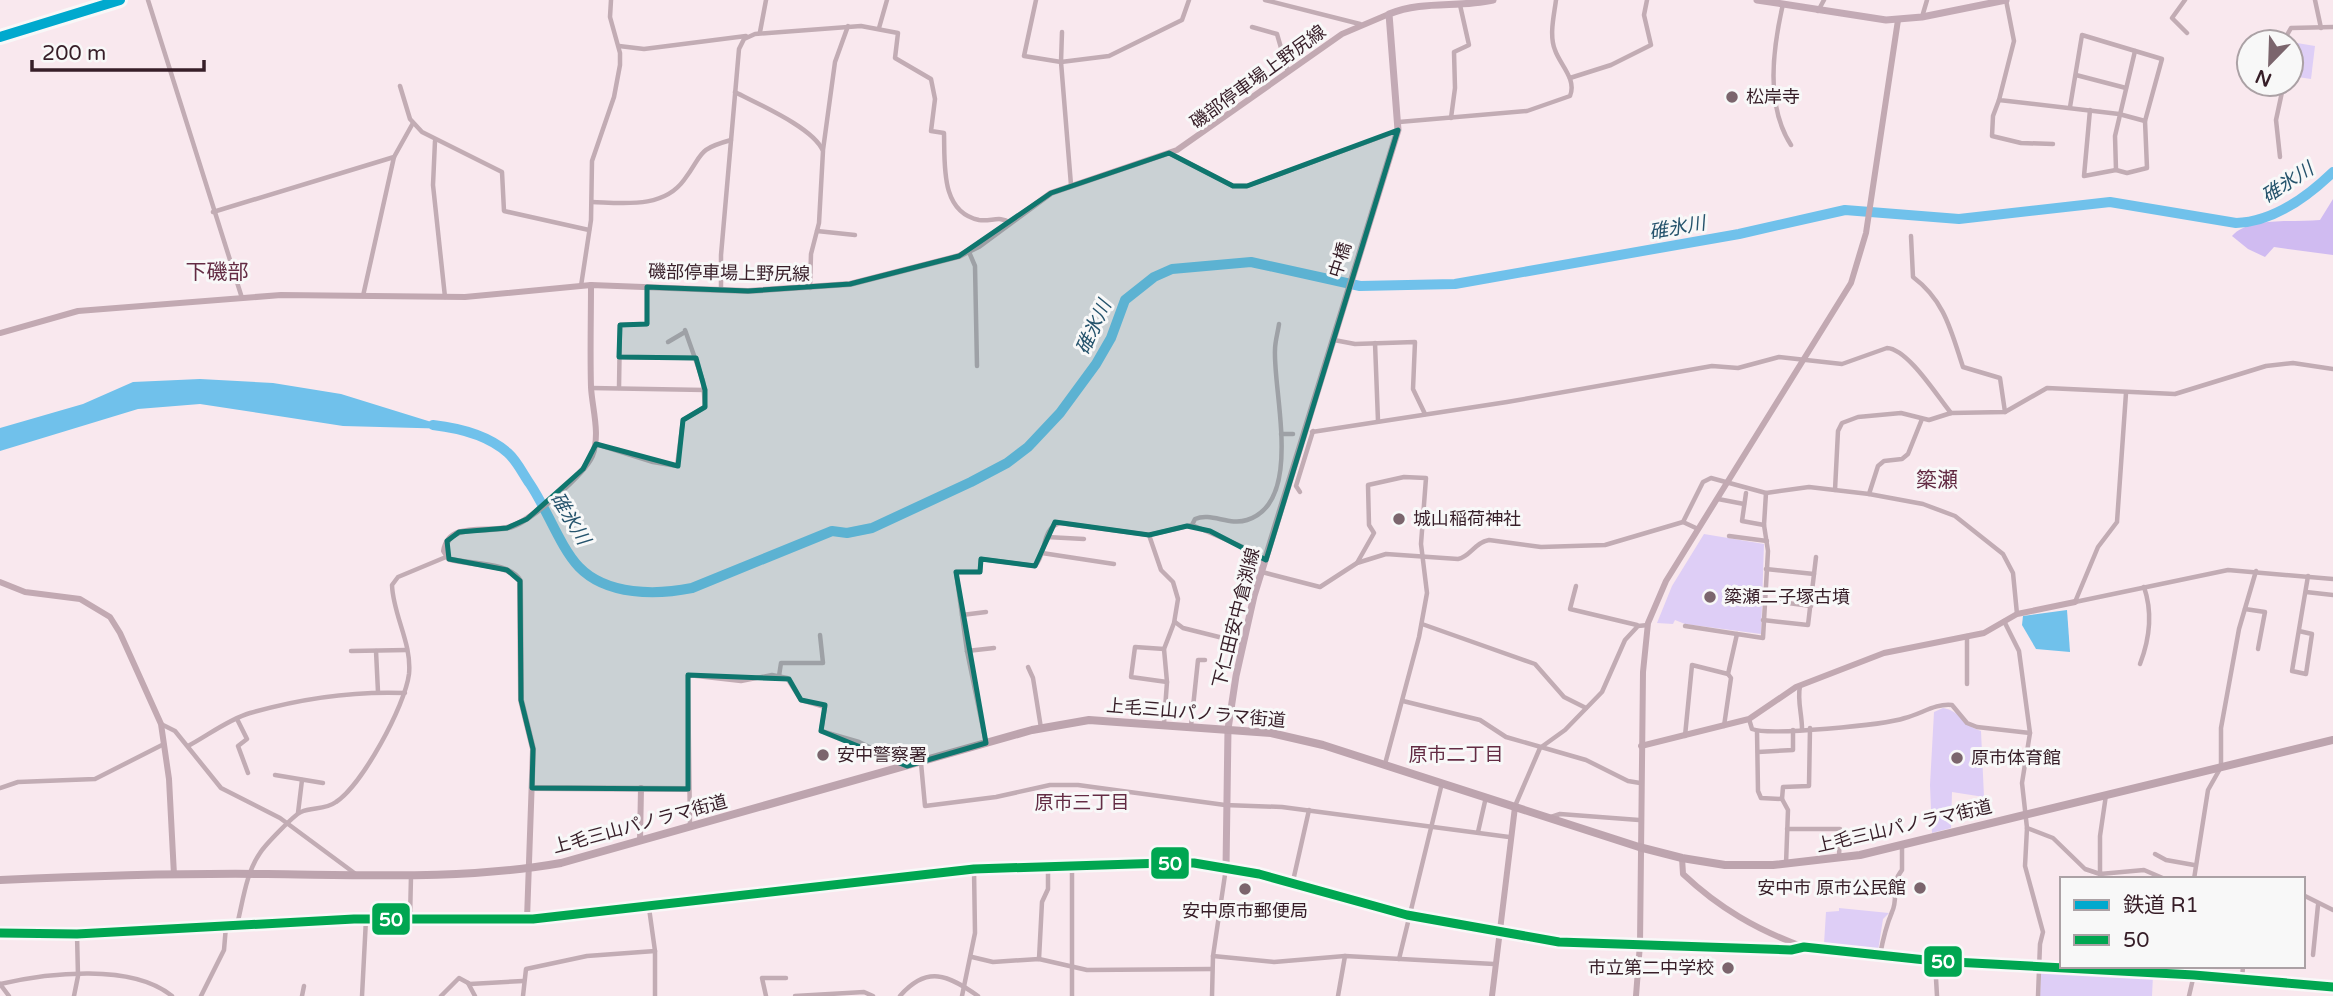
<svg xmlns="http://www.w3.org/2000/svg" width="2333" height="996" font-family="'Varela Round','Noto Sans JP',sans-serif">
<rect width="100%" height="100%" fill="#f9e8ee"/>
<g fill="#decef6">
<polygon points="2291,42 2315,46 2311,79 2291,76"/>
<polygon points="1704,534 1764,544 1761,634 1685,624 1675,620 1673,624 1657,623 1672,586"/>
<path d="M1943,708C1961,711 1962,725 1981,731L1984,797L1952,792L1951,828L1932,833L1930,785L1934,712Z"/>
<polygon points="1839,908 1889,913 1883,919 1878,951 1824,944 1826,912 1839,911"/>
<polygon points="2041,968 2153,975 2152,996 2040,996"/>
</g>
<path fill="#d0bbf1" d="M2333,199V255L2274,247L2265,257L2248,249L2232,236C2250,216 2294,223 2320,220Z"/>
<g fill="#70c1eb">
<polygon points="200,379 273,383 341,394 454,429 343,426 200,404 138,409 0,451 0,428 83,404 133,382"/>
<polygon points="2067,610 2070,652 2036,649 2022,625 2023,616"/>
</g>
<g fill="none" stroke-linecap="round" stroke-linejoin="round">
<path stroke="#70c1eb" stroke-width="10" d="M433,425C459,428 488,435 508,453C517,461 523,474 530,484C547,509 560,547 579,567C607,596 657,595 692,588L832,531L847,533L872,528L971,482L1007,463L1028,447L1060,413L1096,364L1111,338L1125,300L1154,277L1172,269L1251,262L1360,286L1455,284L1739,234L1845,210L1959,219L2110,202L2236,223C2272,222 2307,197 2333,172"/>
<g stroke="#c2acb4" stroke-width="4.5">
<polyline points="148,0 242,298"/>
<polyline points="1036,0 1024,56 1061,62 1071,185"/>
<polyline points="1265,0 1360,24"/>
<polyline points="2006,0 2014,41 1999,100 2119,114 2145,121"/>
<polyline points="2185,0 2172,18 2187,33"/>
<polyline points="2315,0 2321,28"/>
<path d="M1783,4C1773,48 1765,105 1791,145"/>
<polyline points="1818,11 1824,0"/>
<polyline points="1922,17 1927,0"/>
<polyline points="1252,27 1277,34 1288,72"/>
<polyline points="879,28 887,0"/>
<polyline points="760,32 766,0"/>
<polyline points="1062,32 1061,62 1109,56 1182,20 1189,0"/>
<polyline points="2283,42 2291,28 2333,27"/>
<polyline points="619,46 644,49 746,36"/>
<polyline points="2076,75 2126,88"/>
<polyline points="1570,78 1611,65 1651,45 1644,15 1647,0"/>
<polyline points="2279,84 2282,92 2276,120 2280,157"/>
<polyline points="400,86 410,119 422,132 502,172 504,211 589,230"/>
<path d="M735,92C758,104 814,128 823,151L819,223L811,254L810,288"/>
<polyline points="1999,100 1993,116 1992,136 2021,143 2053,144"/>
<polyline points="2070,107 2082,35 2162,59 2145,121 2147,168 2127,173 2116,170 2084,176 2090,110"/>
<polyline points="1451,118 1455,88 1454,52 1469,45 1460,5"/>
<path d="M1399,122L1527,111L1570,96C1577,79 1560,65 1555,50C1549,35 1554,16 1556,0"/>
<polyline points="435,141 433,185 445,297"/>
<polyline points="823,150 835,62 848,26"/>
<polyline points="1169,153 1233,186 1247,186 1397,131"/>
<polyline points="2116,170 2115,136 2135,51"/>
<path d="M592,202C623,203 663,209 684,180C704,154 695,150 731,140"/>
<polyline points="213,212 394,157"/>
<polyline points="817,231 855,235"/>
<path d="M1911,236L1913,277C1945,301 1951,331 1963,367L2000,378L2005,412"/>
<polyline points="969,252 975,266 977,366"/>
<polyline points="581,286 591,220 592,161 614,97 620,65 620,53 610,17 611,0"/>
<path d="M721,290V255L739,49L744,39L755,34L861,26L898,33L895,58L931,79L935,99L931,131L944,133C945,164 940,212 979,220C991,222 1000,215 1010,223"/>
<polyline points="363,296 394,157 413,123"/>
<polyline points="1334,340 1355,344 1415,342 1413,389 1425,414"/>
<polyline points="668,342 685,332"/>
<polyline points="1375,343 1378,421"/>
<polyline points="619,357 696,358"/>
<polyline points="591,388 705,390"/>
<polyline points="619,388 620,325 647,324 647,287"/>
<path d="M1312,432L1507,402L1712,366L1738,368L1779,357L1842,364L1887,348C1908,349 1937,396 1951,413"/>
<polyline points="1281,434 1293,434"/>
<polyline points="596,444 653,462 677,466 683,420 705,407 703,381 685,330"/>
<polyline points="1835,490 1838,431 1842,423 1858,417 1901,413 1929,420 1951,413 2005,412 2047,388 2175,394 2266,366 2293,363 2333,369"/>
<polyline points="1300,492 1296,486 1313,431"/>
<polyline points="1746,493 1742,521 1764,525"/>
<polyline points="1869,494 1878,466 1884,461 1902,459 1908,454 1922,419"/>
<polyline points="1718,499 1744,504"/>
<polyline points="1683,522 1703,482 1711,478 1766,493 1809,487 1869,494 1923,504 1955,516 2003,554 2013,573 2017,614"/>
<polyline points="1729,536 1767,541"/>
<polyline points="1047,537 1084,539"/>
<polyline points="1042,553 1114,564"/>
<path d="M1266,560L1243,547L1192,525L1195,519C1211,512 1229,526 1247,520C1304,502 1273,393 1275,350C1275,341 1278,332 1279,324"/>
<polyline points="1357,563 1374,533 1369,525 1368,485 1404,477 1426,478 1421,544 1427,593 1419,637 1385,764"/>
<polyline points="1766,569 1814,574"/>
<path d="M1262,572L1320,587L1357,563L1386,554L1458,559C1470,557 1475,542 1489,540L1541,547L1605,545L1683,522L1698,529"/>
<polyline points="1576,586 1570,609 1637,625"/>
<polyline points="2306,592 2333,595"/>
<polyline points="1764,600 1811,606"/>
<polyline points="2075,602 2228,570 2333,579"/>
<polyline points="2075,602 2098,547 2117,522 2126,393"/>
<polyline points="2245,609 2265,612 2258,649"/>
<polyline points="962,615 986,612"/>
<polyline points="1763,620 1808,625 1816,557"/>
<polyline points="2004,621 2019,651 2030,733 2022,783 2027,828 2025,866 2043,932 2040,944 2038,996"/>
<polyline points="1175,622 1183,628 1243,643"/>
<polyline points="1422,624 1535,664 1564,697 1586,708"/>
<polyline points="1685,626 1737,634"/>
<polyline points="2299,631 2312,634 2306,674 2292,671 2308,576"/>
<polyline points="1967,636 1967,684"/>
<polyline points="1164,649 1135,647 1131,677 1167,682"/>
<polyline points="351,651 407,650"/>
<polyline points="376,651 378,692"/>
<polyline points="967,651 994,648"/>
<path d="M2140,664C2150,638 2153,613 2144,587"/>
<polyline points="1028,667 1033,678 1041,728"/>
<polyline points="779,676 781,663 823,663 820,635"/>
<path d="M1800,686C1797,700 1802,714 1802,729"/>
<polyline points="1403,701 1480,720 1506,737 1586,760 1628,781 1640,783"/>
<polyline points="237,719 247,739 238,746 248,773"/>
<path d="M1749,719L1752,729C1769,736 1884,725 1905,718C1921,714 1936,703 1952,705L1967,723L1977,727L2030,733"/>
<polyline points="1164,723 1167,682 1164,649 1174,623 1178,599 1173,582 1161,570 1149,535 1192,525"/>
<polyline points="161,724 175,731 221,788 280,818 357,875"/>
<polyline points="1191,726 1198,660 1205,660"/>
<polyline points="1724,726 1731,678 1728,674 1737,634 1763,638 1768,551 1764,525 1766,493"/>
<polyline points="1757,731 1758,791 1761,798 1782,799 1788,810 1786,864"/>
<polyline points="1685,736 1692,665 1728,674"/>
<path d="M986,743L967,651L956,572H980L981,559L1035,566C1047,553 1041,528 1060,523L1149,535"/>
<path d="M188,746C207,736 229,719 250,713C299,699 354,691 405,693"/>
<polyline points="1758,752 1793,750 1793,730"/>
<polyline points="921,763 925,806 996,797 1050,785 1078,785 1225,805 1282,807 1509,837"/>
<polyline points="275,775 323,783"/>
<polyline points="0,788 18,782 95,779 164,744"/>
<polyline points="2106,795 2100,836 2100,874 2144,870 2165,879"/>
<polyline points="1782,799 1783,787 1809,786 1810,728"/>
<polyline points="1515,806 1540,748 1565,730 1602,692 1625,640 1638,626 1648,625"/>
<polyline points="298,813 302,780"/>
<polyline points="1551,817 1560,814 1639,820"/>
<polyline points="690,827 688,675 741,681 772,675 787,678 801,700 825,707 821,731 859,742 906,765"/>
<polyline points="2027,828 2053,838 2085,869 2100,874"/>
<polyline points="1787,829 1840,829 1839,858"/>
<polyline points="1478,832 1486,797"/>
<polyline points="2155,854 2166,860 2194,865"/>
<polyline points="1072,866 1072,996"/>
<polyline points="2194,879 2208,790 2221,767 2221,728 2239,629 2256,571"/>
<polyline points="1293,881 1309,810"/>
<polyline points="2303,895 2333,910"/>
<polyline points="649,908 655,951 655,996"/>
<polyline points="410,919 411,876"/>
<path d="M237,925C243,901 246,873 260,853C265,845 294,815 301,812C312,807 325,810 336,802C362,785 405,706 409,674C412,643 393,615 392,585L398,577L446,557"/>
<path d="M1880,955C1883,939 1886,926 1892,912C1899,898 1890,884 1902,870V844"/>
<polyline points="2313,955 2318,905"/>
<polyline points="1213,956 1274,962 1345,956 1494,964"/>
<polyline points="972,957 993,962 1039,959 1087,970 1212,969"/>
<polyline points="1039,959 1042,902 1048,889 1048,867"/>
<polyline points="1399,959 1442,783"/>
<polyline points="1935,961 1937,996"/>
<polyline points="2242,979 2243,966"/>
<polyline points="468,983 475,996"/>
<path d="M0,984C48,973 132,963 172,996"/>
<polyline points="0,984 9,996"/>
<polyline points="74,996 78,976 77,934"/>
<polyline points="201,996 224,950 226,926"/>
<polyline points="302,996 304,986"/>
<polyline points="362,996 366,919"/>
<polyline points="441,996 459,978 470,984 523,981"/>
<polyline points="523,996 526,969 587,956 655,951"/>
<polyline points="766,996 762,978 786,978"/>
<polyline points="795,996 864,992 873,996"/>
<path d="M900,996C927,965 948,975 978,996"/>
<polyline points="962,996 975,933 974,869"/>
<polyline points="1212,996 1213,956 1226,868"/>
<polyline points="1338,996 1345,956"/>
<polyline points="2189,996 2196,966"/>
</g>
<g stroke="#c2a9b2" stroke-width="6">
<polyline points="0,333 78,311 281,295 465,297 591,285 748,291 850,284 959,256 979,246 1051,193 1177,150 1342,34 1389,14"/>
<polyline points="0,582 25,592 80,599 110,617 120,633 161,724 169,779 174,875"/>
<polyline points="1641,746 1749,719 1796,687 1884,653 1984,633 2017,614 2075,602"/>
<polyline points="532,788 688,789"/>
<polyline points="640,841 641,788"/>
<path d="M1682,858L1683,874C1719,908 1757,930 1804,947"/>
<polyline points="1226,868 1293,881 1407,915 1559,942 1791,950 1804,947 1935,961 2194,975 2333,987"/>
<path d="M527,919L533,749L521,700L520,581C509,562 469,565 449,559L444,551C449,519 491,535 513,526C532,519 584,474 592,456C601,435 592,408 591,387C590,353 591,319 591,285"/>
<polyline points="1492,996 1515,807"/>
<polyline points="1636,996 1640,944 1643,672 1648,623 1666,581 1851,283 1866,233 1898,20"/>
</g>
<g stroke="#c3aab5" stroke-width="7">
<polyline points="1757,0 1886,20 1922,17 2006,0"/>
<path d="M0,933L77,934L354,919H533L974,869L1165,863L1226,868L1228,729L1236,676L1254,596L1398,130L1389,14C1423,0 1458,8 1493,0"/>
</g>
<path stroke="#bda4ae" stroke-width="8" d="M0,880C89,876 178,873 267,874C365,875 465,880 561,863L1032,730L1089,720L1271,733L1323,745L1639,847L1682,858L1725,865H1773L1860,855L2333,740"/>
<defs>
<polyline id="bus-1" points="0,933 77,934 354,919 533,919 974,869 1165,863 1194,863 1259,874 1407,915 1559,942 1791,950 1804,947 1935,961 2194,975 2333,987"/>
</defs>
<use href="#bus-1" stroke="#f8f8f8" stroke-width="14"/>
<use href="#bus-1" stroke="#00a651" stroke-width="9"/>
<defs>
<polyline id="rail-1" points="0,37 120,0"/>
</defs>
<use href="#rail-1" stroke="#f8f8f8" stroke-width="16"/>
<use href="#rail-1" stroke="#00a9ce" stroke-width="10"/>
</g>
<path fill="#0f766e" fill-opacity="0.2" stroke="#0f766e" stroke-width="5" stroke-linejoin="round" d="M1398,130L1266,560L1210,531L1187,526L1149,535L1055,522L1035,566L981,559L980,572H956L986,743L907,766L821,731L825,705L801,700L789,679L688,675V789L532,788L533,749L521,700L520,581L507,570L449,559L447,541L459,532L507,528L527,519L583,469L596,444L678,466L683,420L705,407V390L696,358L619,357L620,325L647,324V287L748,291L850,284L959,256L1051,193L1169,153L1233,186H1247Z"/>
<g fill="#7b656d" stroke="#f8f8f8" stroke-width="2.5">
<circle cx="1732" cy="97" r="7"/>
<circle cx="1399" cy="519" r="7"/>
<circle cx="1710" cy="597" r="7"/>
<circle cx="823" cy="755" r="7"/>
<circle cx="1957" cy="758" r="7"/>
<circle cx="1920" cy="888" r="7"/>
<circle cx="1245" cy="889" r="7"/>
<circle cx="1728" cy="968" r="7"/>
</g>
<g text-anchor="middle" stroke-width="6" stroke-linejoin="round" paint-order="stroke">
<g font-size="18" fill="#371e28" stroke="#f8f8f8">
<text transform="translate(1258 77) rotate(-36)" y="6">磯部停車場上野尻線</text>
<text transform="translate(1340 260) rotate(-72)" y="6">中橋</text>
<text transform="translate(729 273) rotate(1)" y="6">磯部停車場上野尻線</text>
<text transform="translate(1236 618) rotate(-76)" y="6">下仁田安中倉渕線</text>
<text transform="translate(1196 713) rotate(5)" y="6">上毛三山パノラマ街道</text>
<text transform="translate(640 824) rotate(-15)" y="6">上毛三山パノラマ街道</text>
<text transform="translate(1904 826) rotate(-13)" y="6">上毛三山パノラマ街道</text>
</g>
<g font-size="18" fill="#371e28" stroke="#f8f8f8" text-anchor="start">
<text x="1746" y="103">松岸寺</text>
<text x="1413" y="525">城山稲荷神社</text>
<text x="1724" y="603">簗瀬二子塚古墳</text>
<text x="837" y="761">安中警察署</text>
<text x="1971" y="764">原市体育館</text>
<text x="1906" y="894" text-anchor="end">安中市 原市公民館</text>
<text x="1245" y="917" text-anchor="middle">安中原市郵便局</text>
<text x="1714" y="974" text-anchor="end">市立第二中学校</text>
</g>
<g font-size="19" font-style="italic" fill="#25536c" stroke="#f8f8f8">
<text transform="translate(2287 182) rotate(-33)" y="7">碓氷川</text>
<text transform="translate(1677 227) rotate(-10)" y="7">碓氷川</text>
<text transform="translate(1093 327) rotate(-65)" y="7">碓氷川</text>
<text transform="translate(571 518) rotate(59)" y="7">碓氷川</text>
</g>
<g font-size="19" fill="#632c44" stroke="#f8f8f8">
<text x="1456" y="761">原市二丁目</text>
<text x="1082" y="809">原市三丁目</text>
</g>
<g font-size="21" fill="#632c44" stroke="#f8f8f8">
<text x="217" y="279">下磯部</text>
<text x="1937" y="487">簗瀬</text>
</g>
</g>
<g stroke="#f8f8f8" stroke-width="2.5">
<rect x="1150" y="846" width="40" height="34" rx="7" fill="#00a651"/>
<rect x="371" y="902" width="40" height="34" rx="7" fill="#00a651"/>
<rect x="1923" y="945" width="40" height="33" rx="7" fill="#00a651"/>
</g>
<g font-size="19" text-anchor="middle" font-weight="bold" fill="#fff">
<text x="1170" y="870">50</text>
<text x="391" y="926">50</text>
<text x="1943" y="968">50</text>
</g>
<rect x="2060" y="877" width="245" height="91" fill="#f8f8f8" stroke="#aba1a5" stroke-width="2"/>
<rect x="2074" y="900" width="35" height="10" fill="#00a9ce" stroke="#aba1a5" stroke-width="2"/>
<text x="2123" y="912" font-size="21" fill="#371e28">鉄道 R1</text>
<rect x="2074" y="935" width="35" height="10" fill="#00a651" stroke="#aba1a5" stroke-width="2"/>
<text x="2123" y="947" font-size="21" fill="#371e28">50</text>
<g transform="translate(2270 63) rotate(203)"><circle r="33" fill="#f8f8f8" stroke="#aba1a5" stroke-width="2"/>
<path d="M0-5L12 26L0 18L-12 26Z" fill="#7b656d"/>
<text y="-10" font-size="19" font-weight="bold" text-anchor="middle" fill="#371e28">N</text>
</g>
<path d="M32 60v10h172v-10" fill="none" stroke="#371e28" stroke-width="3.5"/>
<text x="42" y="60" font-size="21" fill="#371e28" stroke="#f8f8f8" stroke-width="5" paint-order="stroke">200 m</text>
</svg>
